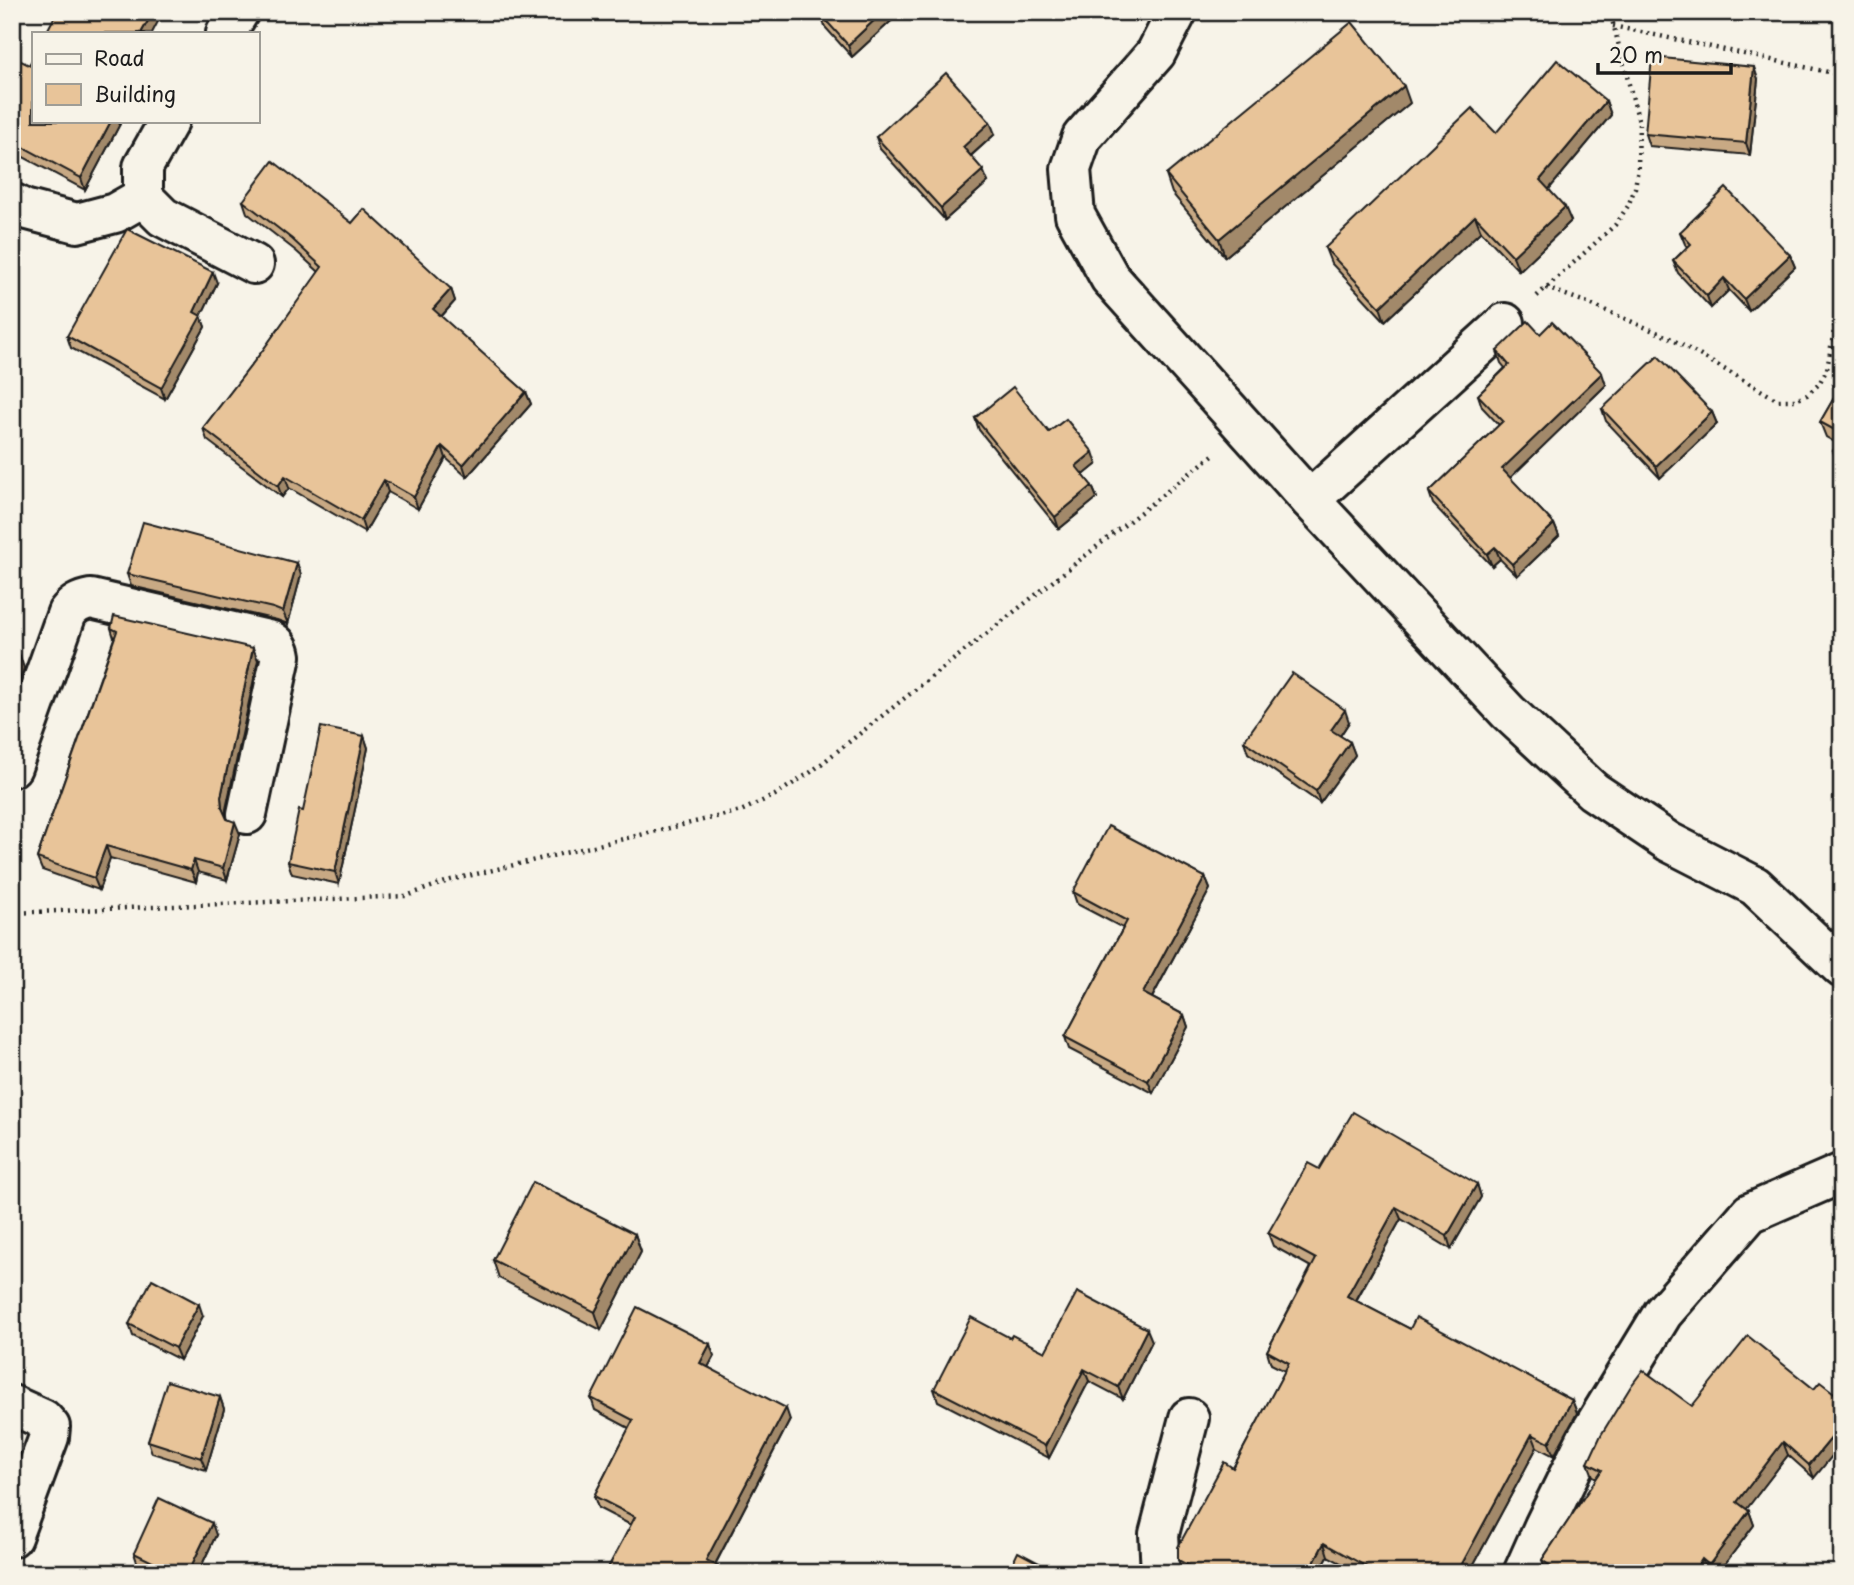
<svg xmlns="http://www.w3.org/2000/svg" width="1854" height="1585" font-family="'Playpen Sans',sans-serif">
<rect width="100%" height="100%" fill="#f7f3e8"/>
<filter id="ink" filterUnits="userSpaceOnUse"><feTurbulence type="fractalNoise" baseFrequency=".0143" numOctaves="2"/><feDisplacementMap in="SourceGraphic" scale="14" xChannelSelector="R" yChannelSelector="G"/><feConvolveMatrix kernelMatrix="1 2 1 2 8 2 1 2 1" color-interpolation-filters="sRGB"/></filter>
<g filter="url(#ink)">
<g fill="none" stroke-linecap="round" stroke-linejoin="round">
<defs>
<g id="minor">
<polyline points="1177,12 1156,53 1082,137 1071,169 1075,215 1110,278 1310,500 1508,712 1593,791 1669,842 1755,886 1842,968"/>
<polyline points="226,33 239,12"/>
<polyline points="169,121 143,167 143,197 163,217 254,264"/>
<polyline points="12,203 24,209 77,223 115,213 143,197"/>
<polyline points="1310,500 1505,323"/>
<path d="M12,767L67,613C74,604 80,601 91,599L272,641C278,645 280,649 281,656L247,814"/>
<polyline points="12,1405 43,1419 50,1427 49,1437 12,1537"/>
<polyline points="1161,1573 1159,1534 1189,1418"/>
<polyline points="1523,1573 1544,1526 1587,1438 1663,1313 1750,1213 1842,1173"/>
</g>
</defs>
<use href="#minor" stroke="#1c1c1c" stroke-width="44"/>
<g stroke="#1c1c1c" stroke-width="4.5" stroke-dasharray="2 5" stroke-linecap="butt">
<polyline points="1613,26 1842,75"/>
<polyline points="1546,288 1583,301 1668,337 1778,400 1796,400 1807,395 1819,384 1827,369 1842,286"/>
<polyline points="1537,296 1615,225 1628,206 1635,188 1638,168 1639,122 1610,12"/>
<polyline points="12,913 406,896 451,880 741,811 775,795 811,772 1213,455"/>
</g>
<use href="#minor" stroke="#f7f3e8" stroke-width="38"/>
</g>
<g fill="#c8a984" stroke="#1c1c1c" stroke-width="2">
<polygon points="606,12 622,12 615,20"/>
<polygon points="823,12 901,12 852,57 825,27 821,15"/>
<polygon points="12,67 33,121 119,121 120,124 85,190 12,151"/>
<polygon points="1758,79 1750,155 1649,146 1645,134"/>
<polygon points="1606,101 1611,115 1549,189 1571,221 1519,271 1481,231 1385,321 1331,263 1325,248 1496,133"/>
<polygon points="1410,103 1225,257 1172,193 1166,175"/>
<polygon points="995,134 971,156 988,182 945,220 880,149 876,137"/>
<polygon points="243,201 352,223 451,289 455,301 441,317 526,392 531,404 467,477 446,458 418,509 388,492 365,532 289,488 282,497 207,440 203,428 263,350 319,272 296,251 247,213"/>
<polygon points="1680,232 1790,255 1795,267 1749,311 1729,290 1711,308 1678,273 1673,261 1687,247 1685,244"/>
<polygon points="217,283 201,316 205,327 165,399 71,348 67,336"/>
<polygon points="1540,334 1606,385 1510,478 1554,524 1559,536 1517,576 1500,559 1492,566 1433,504 1429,492 1499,425 1482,407 1478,395 1505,368 1501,363 1497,351"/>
<polygon points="1842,384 1842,468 1839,466 1833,451 1838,444 1826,437 1820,422"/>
<polygon points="1602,409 1712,412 1717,424 1660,478 1606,421"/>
<polygon points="975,418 1049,432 1097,464 1083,475 1092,486 1097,498 1059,529 979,430"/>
<polygon points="297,563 301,575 288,624 277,620 131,586 127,574"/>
<polygon points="111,628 258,660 226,809 226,817 240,834 227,880 198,872 196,882 110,858 99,890 42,870 37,858 114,638"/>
<polygon points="1349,722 1340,736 1350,742 1355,755 1320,803 1248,753 1244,741"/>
<polygon points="364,736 368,748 339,884 292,874 288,862 303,811"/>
<polygon points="1205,877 1210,889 1152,998 1184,1015 1188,1027 1153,1093 1069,1049 1065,1037 1123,928 1077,904 1073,892"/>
<polygon points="1319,1169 1477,1184 1481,1197 1451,1249 1401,1219 1356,1301 1410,1329 1572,1400 1577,1413 1554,1456 1537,1447 1469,1573 1359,1573 1328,1556 1319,1573 1183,1572 1178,1560 1233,1468 1285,1371 1271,1364 1267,1351 1311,1267 1273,1246 1268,1233"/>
<polygon points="635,1234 641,1252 601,1330 499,1278 493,1260"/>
<polygon points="203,1316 180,1360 133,1336 129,1324"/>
<polygon points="1010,1338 1045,1352 1152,1341 1123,1399 1089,1381 1049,1458 938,1401 934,1389"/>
<polygon points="714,1356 708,1367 790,1420 715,1565 718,1566 720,1573 610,1573 608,1568 631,1525 598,1508 594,1496 629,1428 595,1410 591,1398"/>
<polygon points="1814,1389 1814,1478 1788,1455 1746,1509 1749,1511 1754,1525 1718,1573 1546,1573 1542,1560 1597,1478 1593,1476 1588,1463 1692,1406"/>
<polygon points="220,1397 224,1409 206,1470 152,1453 148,1441"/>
<polygon points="216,1535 198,1573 154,1573 138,1565 134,1553"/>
</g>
<g fill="#a2896b" stroke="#1c1c1c" stroke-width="2">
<polygon points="153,12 163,12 152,33 141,33"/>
<polygon points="612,12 622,12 615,20"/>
<polygon points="883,12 901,12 852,57 848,45"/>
<polygon points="1754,67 1758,79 1750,155 1746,143"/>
<polygon points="1404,86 1410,103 1225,257 1219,239"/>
<polygon points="1606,101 1611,115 1545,194 1540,180"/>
<polygon points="111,121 119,121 120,124 85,190 81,178"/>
<polygon points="990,122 995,134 967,159 963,147"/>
<polygon points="983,170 988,182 945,220 941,208"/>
<polygon points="1565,207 1571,221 1519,271 1513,256"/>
<polygon points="1475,216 1481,231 1385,321 1380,307"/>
<polygon points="1790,255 1795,267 1749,311 1744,299"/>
<polygon points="213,272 217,283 201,316 205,327 165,399 161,388 194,312"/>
<polygon points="1724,278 1729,290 1711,308 1707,296"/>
<polygon points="451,289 455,301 437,321 433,309"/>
<polygon points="1602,373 1606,385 1507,481 1502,469"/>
<polygon points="526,392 531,404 467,477 463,465"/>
<polygon points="1712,412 1717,424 1660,478 1656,466"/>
<polygon points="442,446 446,458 418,509 414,497"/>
<polygon points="1093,452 1097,464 1080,478 1076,466"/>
<polygon points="285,476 289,488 282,497 278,486"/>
<polygon points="384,480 388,492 365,532 361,520"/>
<polygon points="1092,486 1097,498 1059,529 1055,517"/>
<polygon points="1554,524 1559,536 1517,576 1512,564"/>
<polygon points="1495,547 1500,559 1492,566 1487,554"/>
<polygon points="297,563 301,575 288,624 283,612"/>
<polygon points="253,648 258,660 226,809 226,820 222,808 221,797"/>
<polygon points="20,656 24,668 12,702 12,678"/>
<polygon points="1345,710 1349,722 1336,742 1331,730"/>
<polygon points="364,736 368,748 339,884 335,872"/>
<polygon points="1350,742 1355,755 1320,803 1316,791"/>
<polygon points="235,822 240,834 227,880 223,868"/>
<polygon points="106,846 110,858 99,890 94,878"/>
<polygon points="194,860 198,872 196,882 191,870"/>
<polygon points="1205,877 1210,889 1148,1005 1143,993"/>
<polygon points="1184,1015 1188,1027 1153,1093 1148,1081"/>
<polygon points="1477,1184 1481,1197 1451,1249 1447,1236"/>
<polygon points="1396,1207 1401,1219 1351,1309 1347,1296"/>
<polygon points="635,1234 641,1252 601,1330 595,1312"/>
<polygon points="199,1304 203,1316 180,1360 175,1348"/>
<polygon points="1147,1329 1152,1341 1123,1399 1118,1387"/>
<polygon points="710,1344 714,1356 704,1375 700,1363"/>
<polygon points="1084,1369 1089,1381 1049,1458 1045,1446"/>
<polygon points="220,1397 224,1409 206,1470 201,1458"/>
<polygon points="1572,1400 1577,1413 1554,1456 1549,1443"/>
<polygon points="786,1408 790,1420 711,1572 706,1560"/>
<polygon points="1842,1425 1842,1444 1814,1478 1809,1465"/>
<polygon points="1532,1434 1537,1447 1469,1573 1457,1573"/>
<polygon points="1783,1442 1788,1455 1742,1515 1737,1502"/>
<polygon points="1749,1511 1754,1525 1718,1573 1712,1573 1709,1565"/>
<polygon points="212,1523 216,1535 198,1573 188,1573"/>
<polygon points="1324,1543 1328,1556 1319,1573 1308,1573"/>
<polygon points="1702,1559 1707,1572 1693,1573"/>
</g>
<g fill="#e8c499" stroke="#1c1c1c" stroke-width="2">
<polygon points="57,12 153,12 141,33 46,33"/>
<polygon points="823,12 883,12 848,45 821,15"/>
<polygon points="1352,22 1404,86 1219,239 1166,175"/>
<polygon points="1652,57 1754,67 1746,143 1645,134"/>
<polygon points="33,58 33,121 111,121 81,178 12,141 12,67 17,59 29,65"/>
<polygon points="1557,60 1606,101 1540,180 1565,207 1513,256 1475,216 1380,307 1325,248 1472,108 1496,133"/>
<polygon points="946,73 990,122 963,147 983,170 941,208 876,137"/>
<polygon points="273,161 352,223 364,209 451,289 433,309 526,392 463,465 442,446 414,497 384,480 361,520 285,476 278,486 203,428 263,350 322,267 292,239 243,201"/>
<polygon points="1726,188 1790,255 1744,299 1724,278 1707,296 1673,261 1691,244 1680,232"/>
<polygon points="127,229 213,272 194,312 201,316 161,388 67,336"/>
<polygon points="1528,321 1540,334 1552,322 1602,373 1502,469 1554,524 1512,564 1495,547 1487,554 1429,492 1503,421 1478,395 1509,365 1497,351"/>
<polygon points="1658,356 1712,412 1656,466 1602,409"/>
<polygon points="1842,384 1842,434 1820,422"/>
<polygon points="1013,387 1049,432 1066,419 1093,452 1076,466 1092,486 1055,517 975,418"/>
<polygon points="1842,437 1842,456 1833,451"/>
<polygon points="143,522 297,563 283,612 273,608 127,574"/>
<polygon points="114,616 253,648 221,797 222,808 227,819 235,822 223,868 194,860 191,870 106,846 94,878 37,858 117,631 111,628"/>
<polygon points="12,651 20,656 12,678"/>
<polygon points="1292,673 1345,710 1331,730 1350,742 1316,791 1244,741"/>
<polygon points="321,727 364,736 335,872 288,862 299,810 303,811"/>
<polygon points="1108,826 1205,877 1143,993 1184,1015 1148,1081 1065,1037 1127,921 1073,892"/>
<polygon points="1353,1112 1477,1184 1447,1236 1396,1207 1347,1296 1410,1329 1416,1317 1572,1400 1549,1443 1532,1434 1457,1573 1378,1573 1324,1543 1308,1573 1202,1573 1178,1560 1178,1547 1224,1462 1233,1468 1289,1363 1267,1351 1316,1259 1268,1233 1308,1163 1319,1169"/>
<polygon points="533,1182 635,1234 595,1312 493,1260"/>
<polygon points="152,1279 199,1304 175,1348 129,1324"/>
<polygon points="1077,1292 1147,1329 1118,1387 1084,1369 1045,1446 934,1389 971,1317 1010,1338 1012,1335 1045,1352"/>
<polygon points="637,1307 710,1344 700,1363 786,1408 706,1560 718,1566 714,1573 618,1573 608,1568 635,1517 594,1496 633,1420 591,1398"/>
<polygon points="1748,1336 1814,1389 1820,1382 1842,1399 1842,1425 1809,1465 1783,1442 1737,1502 1749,1511 1709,1565 1702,1559 1693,1573 1560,1573 1542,1560 1602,1470 1588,1463 1601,1435 1631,1386 1643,1370 1692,1406"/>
<polygon points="167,1381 220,1397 201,1458 148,1441"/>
<polygon points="159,1498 212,1523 188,1573 175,1573 134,1553"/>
<polygon points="1018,1552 1058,1573 1008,1573"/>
</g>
</g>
<rect width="1854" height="1585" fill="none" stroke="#f7f3e8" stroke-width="42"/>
<rect x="21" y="21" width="1812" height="1543" fill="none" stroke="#1c1c1c" stroke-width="2.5" filter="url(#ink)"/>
<rect x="32" y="32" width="228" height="91" fill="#f7f3e8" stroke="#9f9d96" stroke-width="2"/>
<rect x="46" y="54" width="35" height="10" fill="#f7f3e8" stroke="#9f9d96" stroke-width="2"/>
<text x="94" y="66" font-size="21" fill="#1c1c1c">Road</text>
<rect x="46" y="84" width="35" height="21" fill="#e8c499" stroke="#9f9d96" stroke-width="2"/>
<text x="94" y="102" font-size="21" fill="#1c1c1c">Building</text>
<path d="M1598 63v10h133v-10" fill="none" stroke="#1c1c1c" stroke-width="3.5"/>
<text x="1609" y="63" font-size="21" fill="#1c1c1c" stroke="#f7f3e8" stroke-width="5" paint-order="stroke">20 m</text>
</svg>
